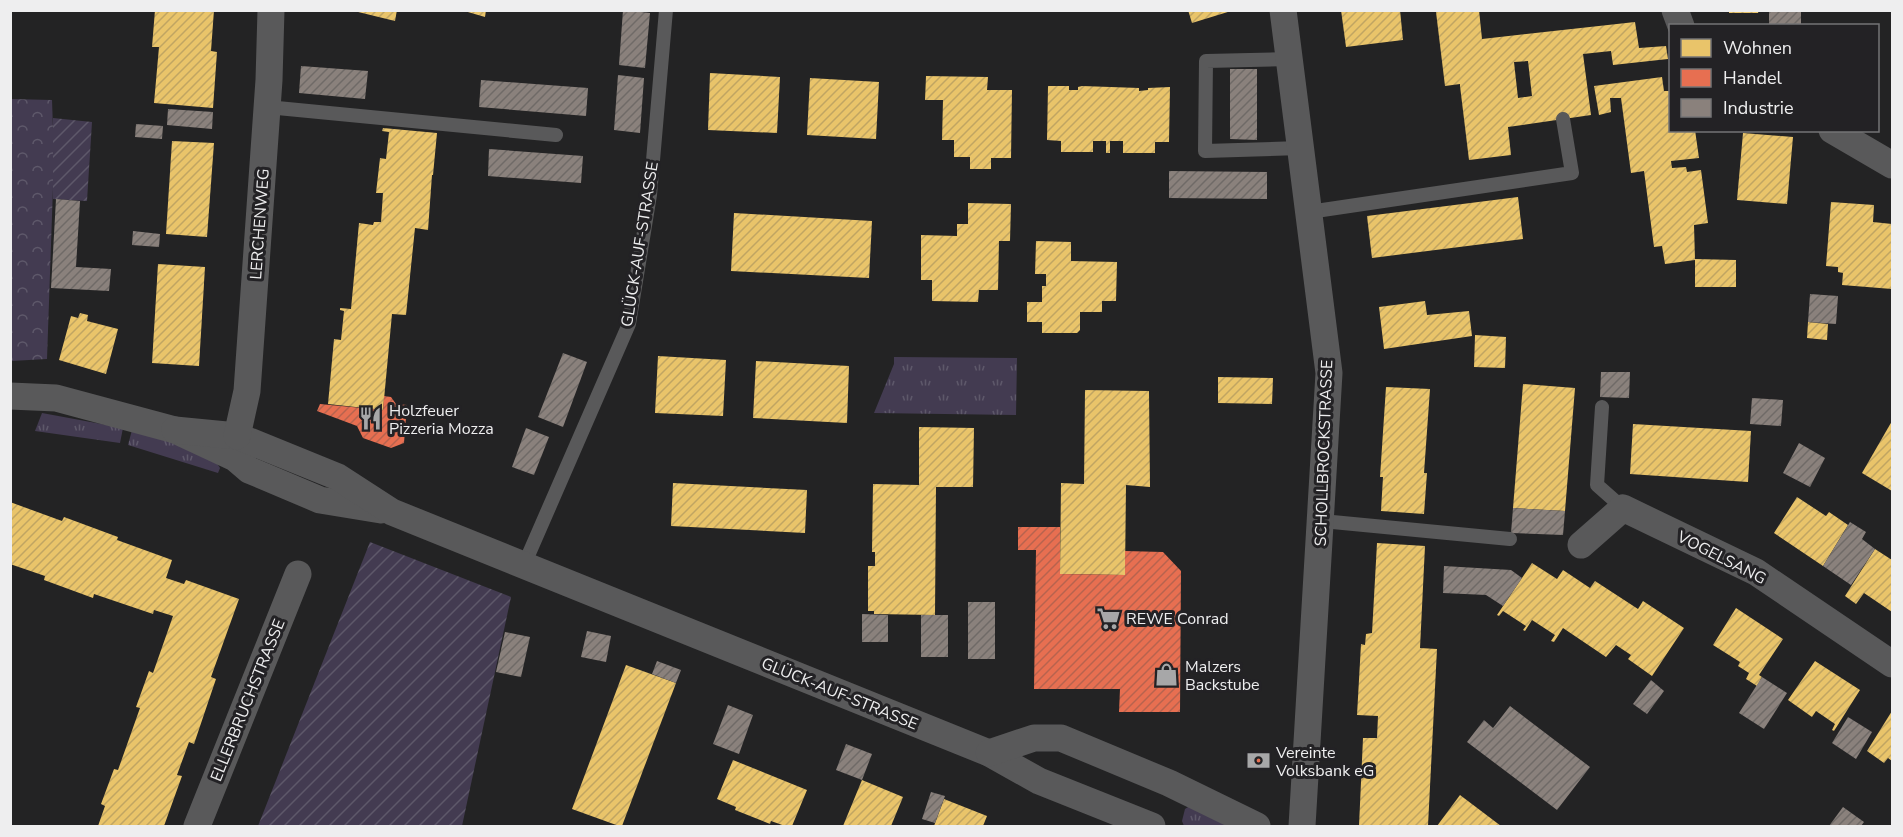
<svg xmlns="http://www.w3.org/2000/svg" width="1903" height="837" font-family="'Nunito Sans',sans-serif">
<defs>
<pattern id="grass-tufts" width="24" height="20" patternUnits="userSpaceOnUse" patternTransform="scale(1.5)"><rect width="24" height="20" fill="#433b51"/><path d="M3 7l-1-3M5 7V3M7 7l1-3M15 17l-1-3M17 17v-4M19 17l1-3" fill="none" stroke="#5e586a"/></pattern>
<pattern id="forest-crowns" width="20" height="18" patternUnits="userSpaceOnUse" patternTransform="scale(1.5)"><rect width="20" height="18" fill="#433b51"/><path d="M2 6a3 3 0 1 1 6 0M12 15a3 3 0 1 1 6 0" fill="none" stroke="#5e586a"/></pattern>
<pattern id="garden-furrows" width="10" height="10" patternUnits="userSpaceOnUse" patternTransform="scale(1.5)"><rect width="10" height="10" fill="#433b51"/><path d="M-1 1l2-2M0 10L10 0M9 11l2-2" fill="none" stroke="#5e586a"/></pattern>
<pattern id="homes-hatch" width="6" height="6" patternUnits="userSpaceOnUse" patternTransform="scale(1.5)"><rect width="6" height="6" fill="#e9c46a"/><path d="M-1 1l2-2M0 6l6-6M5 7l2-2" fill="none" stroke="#c0a562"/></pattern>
<pattern id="shops-hatch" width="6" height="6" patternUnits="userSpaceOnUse" patternTransform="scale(1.5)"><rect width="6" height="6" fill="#e76f51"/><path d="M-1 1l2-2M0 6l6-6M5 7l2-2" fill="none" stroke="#b7634e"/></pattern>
<pattern id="industry-hatch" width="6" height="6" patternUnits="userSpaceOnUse" patternTransform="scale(1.5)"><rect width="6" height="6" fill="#8a817c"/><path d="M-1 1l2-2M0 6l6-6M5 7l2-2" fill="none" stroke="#6f6a67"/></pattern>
</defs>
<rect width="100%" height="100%" fill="#232324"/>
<g fill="url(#grass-tufts)">
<polygon points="894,357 1017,358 1016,415 874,413 894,364"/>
<polygon points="42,413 123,428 120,443 35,431"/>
<polygon points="132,430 173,441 213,457 220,468 218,473 128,445"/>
<polygon points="1196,802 1250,826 1184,826 1182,821 1185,809"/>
</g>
<polygon fill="url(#forest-crowns)" points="11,99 52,100 54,159 47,359 11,361"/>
<g fill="url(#garden-furrows)">
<polygon points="53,118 92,122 87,201 53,199"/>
<polygon points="370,542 511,597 462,826 258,826"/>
</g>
<g fill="url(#homes-hatch)" fill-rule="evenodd">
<polygon points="155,10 214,10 211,51 217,52 213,108 154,103 159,47 152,47"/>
<polygon points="350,10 397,10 395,21"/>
<polygon points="461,10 486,10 485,17"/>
<polygon points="1188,10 1231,10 1231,11 1192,23"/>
<polygon points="1341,10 1400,10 1403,40 1346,47"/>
<path d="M1444,10H1479L1482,39L1635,22L1639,48L1666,46L1668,59L1613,65L1611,51L1583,54L1591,115L1508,127L1511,155L1469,160L1460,86V84L1445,86L1436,12ZM1528,61L1532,96L1518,98L1514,62Z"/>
<polygon points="1729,10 1759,10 1758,13 1729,13"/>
<polygon points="710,73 780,77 777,133 708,130"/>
<polygon points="926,76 988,77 987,90 1012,90 1011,158 991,158 991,169 970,169 970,157 954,157 954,140 942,140 943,100 925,100"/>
<polygon points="1662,77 1664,91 1670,91 1670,130 1695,130 1699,158 1671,161 1672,168 1686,167 1687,172 1701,170 1708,223 1694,225 1695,259 1736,260 1736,287 1695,287 1695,260 1665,264 1662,246 1654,247 1644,171 1631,173 1621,98 1610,98 1611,112 1599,115 1594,86"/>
<polygon points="810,78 879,82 876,139 807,135"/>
<polygon points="1048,86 1069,86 1069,90 1078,90 1078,87 1082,86 1139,88 1139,91 1148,90 1148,88 1170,87 1169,142 1155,142 1155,153 1123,153 1123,141 1110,141 1110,153 1106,153 1106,141 1093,141 1093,152 1061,152 1061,141 1047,140"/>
<polygon points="383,128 437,133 433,175 432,175 428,230 415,228 406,315 392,314 383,410 328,404 334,339 341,340 344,311 340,310 340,308 351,309 359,223 373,225 374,222 381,222 383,193 376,193 380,158 386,159 389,132 382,131"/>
<polygon points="1743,133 1793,137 1787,204 1737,200"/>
<polygon points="172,141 214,143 207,237 166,234"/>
<polygon points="1518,197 1523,239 1372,258 1367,216"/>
<polygon points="1831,202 1874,205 1873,222 1892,224 1892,289 1842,285 1843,273 1838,272 1838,267 1826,266"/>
<polygon points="968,203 1011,204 1010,241 999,241 998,290 979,290 978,302 932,301 932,280 921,280 921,235 957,236 957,224 968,224"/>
<polygon points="734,213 872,221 869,278 731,271"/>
<polygon points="1036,241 1071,242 1071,261 1117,262 1116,301 1102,301 1102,312 1080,312 1080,330 1077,333 1042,333 1042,322 1027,322 1027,302 1042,302 1042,286 1046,286 1046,274 1035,274"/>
<polygon points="158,264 205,267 199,366 152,363"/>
<polygon points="1425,301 1427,315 1469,311 1472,336 1384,349 1379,307"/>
<polygon points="80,313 88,315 87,321 118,329 106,374 59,360 71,316 78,318"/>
<polygon points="1808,322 1828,324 1827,340 1807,338"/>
<polygon points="1475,335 1506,337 1505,368 1474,367"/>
<polygon points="658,356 726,360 723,416 655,413"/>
<polygon points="756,361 849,366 847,423 753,418"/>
<polygon points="1218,377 1273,378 1272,404 1218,403"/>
<polygon points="1523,384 1575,388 1565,511 1513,508"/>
<polygon points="1386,387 1430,389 1424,473 1427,473 1424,514 1381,511 1383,477 1380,477"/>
<polygon points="1085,390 1149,391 1150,487 1126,485 1125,575 1060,574 1061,483 1084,484"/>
<polygon points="1892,421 1892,491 1862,473"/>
<polygon points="1633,424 1751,431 1748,482 1630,474"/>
<polygon points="919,427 974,428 973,487 936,487 935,615 874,614 874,611 868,611 868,566 875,566 875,552 872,552 873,484 919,485"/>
<polygon points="673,483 807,490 805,533 671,526"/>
<polygon points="1797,497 1826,516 1829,512 1848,525 1823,566 1774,533"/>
<polygon points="10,502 62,521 64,517 118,537 117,540 172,560 166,578 184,584 186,580 239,599 211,677 216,679 194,744 189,742 177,775 182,776 164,826 98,826 105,806 101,804 114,769 118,770 140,708 136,707 149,671 153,673 173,616 154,610 153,614 94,594 93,598 44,580 45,576 10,564"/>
<polygon points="1377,543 1425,546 1420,648 1437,649 1428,826 1359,826 1363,738 1377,738 1378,716 1357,715 1361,644 1365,645 1366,634 1372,633"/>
<polygon points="1875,549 1892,560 1892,612 1864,593 1856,604 1845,596"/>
<polygon points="1532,563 1557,579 1563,570 1590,588 1595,581 1638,609 1643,601 1684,628 1652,676 1628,659 1631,655 1616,645 1606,657 1563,628 1554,642 1551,641 1555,635 1532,620 1525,631 1523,630 1526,626 1503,611 1499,616 1497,615"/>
<polygon points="1736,608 1783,639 1759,675 1762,677 1757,686 1746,679 1749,673 1738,666 1740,662 1713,645"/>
<polygon points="1815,661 1860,690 1834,731 1832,730 1835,724 1816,711 1812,717 1788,700"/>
<polygon points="626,665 676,683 622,826 619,826 572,809"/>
<polygon points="1892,711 1892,761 1888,758 1884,763 1867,751"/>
<polygon points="733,760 807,790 792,826 785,826 771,821 770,824 735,810 736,807 717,799"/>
<polygon points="862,780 903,797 891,826 843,826"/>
<polygon points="1460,795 1501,826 1437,826"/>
<polygon points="944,799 987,816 983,826 934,826"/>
</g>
<g fill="url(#shops-hatch)">
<polygon points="384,396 391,397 396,404 407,405 404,443 391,448 363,438 357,426 317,411 320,404 383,410"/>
<polygon points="1018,527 1060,527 1060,574 1125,575 1125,551 1163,552 1181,571 1180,712 1119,712 1120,689 1034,689 1036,550 1018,550"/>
<polygon points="1253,753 1267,757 1264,769 1250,765"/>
</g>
<g fill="url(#industry-hatch)">
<polygon points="623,10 650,13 645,68 619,65"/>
<rect x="1769" y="10" width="32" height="16"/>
<polygon points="301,66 368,71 365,99 299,93"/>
<polygon points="1230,69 1257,69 1257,140 1230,139"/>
<polygon points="618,75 644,78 640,133 614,130"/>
<polygon points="481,80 588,88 586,116 479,107"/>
<polygon points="168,109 213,112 212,129 167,125"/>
<polygon points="136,124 163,126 162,139 135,137"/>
<polygon points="489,149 583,156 581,183 488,176"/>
<polygon points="1169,171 1267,172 1267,199 1169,198"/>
<polygon points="56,199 80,201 76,267 111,269 109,291 51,288"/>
<polygon points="133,231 160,234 159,247 132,245"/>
<polygon points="1810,294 1838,296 1836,324 1808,322"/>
<polygon points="563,353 587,362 563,427 538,417"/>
<polygon points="1601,372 1630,372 1629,398 1600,397"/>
<polygon points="1752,398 1783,400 1781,426 1750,424"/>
<polygon points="526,428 549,437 534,475 512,467"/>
<polygon points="1799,443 1825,458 1810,487 1783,473"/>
<polygon points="1513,508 1565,511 1563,535 1511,533"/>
<polygon points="1850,522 1866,532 1862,539 1875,549 1851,585 1823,566"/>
<polygon points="1444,566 1511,570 1522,578 1503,606 1486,595 1443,593"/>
<rect x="968" y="602" width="27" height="57"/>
<polygon points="862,614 888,615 888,642 862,642"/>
<rect x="921" y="615" width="27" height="42"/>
<polygon points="587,631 611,636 606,662 581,657"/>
<polygon points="505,632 530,637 521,677 496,672"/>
<polygon points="657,661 681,670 676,683 652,674"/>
<polygon points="1762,677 1787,693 1764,729 1739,713"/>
<polygon points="1651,680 1664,691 1647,714 1633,704"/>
<polygon points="728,705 753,715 739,754 713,744"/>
<polygon points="1510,706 1590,767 1557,810 1467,742 1484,720 1493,728"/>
<polygon points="1848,717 1872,732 1856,759 1832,743"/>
<polygon points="846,744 872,754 862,780 836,770"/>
<polygon points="931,792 945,796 935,823 922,819"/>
<polygon points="1843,807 1864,822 1861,826 1829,826"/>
</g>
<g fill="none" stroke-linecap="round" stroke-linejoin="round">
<g stroke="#59595a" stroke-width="14">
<polyline points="1289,59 1206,61 1205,151 1300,148"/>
<polyline points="267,107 556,135"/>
<polyline points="1309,212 1572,173 1563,119"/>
<polyline points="1602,407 1597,485 1623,508"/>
<polyline points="1322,521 1510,539"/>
<polyline points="524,565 629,324 650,195 666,10"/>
</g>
<g stroke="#59595a" stroke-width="27">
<polyline points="1283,10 1329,373 1302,826"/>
<polyline points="1675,10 1681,26"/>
<polyline points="1832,130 1892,165"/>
<polyline points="10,396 56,398 175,430 235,458 249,470 320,500 381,510"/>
<polyline points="175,430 237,436 338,477 392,512 989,753 1039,781 1152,826"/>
<polyline points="237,436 247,391 269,80 271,10"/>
<polyline points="1581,545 1623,508 1756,572 1892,664"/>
<polyline points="989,753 1034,738 1061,738 1169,783 1257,826"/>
<polyline points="197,826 298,574"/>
</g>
</g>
<defs>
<symbol id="restaurant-bare" viewBox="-9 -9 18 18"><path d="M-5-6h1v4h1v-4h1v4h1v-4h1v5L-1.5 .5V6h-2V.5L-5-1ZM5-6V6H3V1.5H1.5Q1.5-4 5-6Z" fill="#a7a7a8" stroke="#232225" stroke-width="2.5" paint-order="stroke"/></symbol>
<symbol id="supermarket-bare" viewBox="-9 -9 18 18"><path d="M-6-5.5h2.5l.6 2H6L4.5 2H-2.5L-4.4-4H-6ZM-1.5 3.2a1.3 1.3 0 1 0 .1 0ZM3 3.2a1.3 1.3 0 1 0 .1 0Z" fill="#a7a7a8" stroke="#232225" stroke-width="2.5" paint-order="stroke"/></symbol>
<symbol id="shop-bare" viewBox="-9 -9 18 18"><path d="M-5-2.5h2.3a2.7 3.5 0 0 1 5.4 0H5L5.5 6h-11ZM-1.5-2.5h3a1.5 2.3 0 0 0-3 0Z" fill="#a7a7a8" stroke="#232225" stroke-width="2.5" paint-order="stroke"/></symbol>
<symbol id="bank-bare" viewBox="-9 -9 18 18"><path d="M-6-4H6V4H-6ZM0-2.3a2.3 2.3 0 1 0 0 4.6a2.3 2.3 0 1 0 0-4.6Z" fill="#a7a7a8" stroke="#232225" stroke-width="2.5" paint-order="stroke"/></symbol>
</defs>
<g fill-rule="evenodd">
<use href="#restaurant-bare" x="354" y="402" width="33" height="33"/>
<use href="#supermarket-bare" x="1092" y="602" width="33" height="33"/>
<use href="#shop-bare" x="1150" y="658" width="33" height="33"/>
<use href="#bank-bare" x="1242" y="744" width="33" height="33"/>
</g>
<g text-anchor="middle" stroke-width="6" stroke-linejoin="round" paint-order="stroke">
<g font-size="16" fill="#eeeeef" stroke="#232225">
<text transform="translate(259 224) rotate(-86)" y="6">LERCHENWEG</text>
<text transform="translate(639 244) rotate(-81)" y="6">GLÜCK-AUF-STRASSE</text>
<text transform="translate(1323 453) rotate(-88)" y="6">SCHOLLBROCKSTRASSE</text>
<text transform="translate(1722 557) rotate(27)" y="6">VOGELSANG</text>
<text transform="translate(840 693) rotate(22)" y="6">GLÜCK-AUF-STRASSE</text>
<text transform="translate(247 700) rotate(-68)" y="6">ELLERBRUCHSTRASSE</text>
</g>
<g font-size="16" fill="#eeeeef" stroke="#232225" text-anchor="start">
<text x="389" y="416">Holzfeuer<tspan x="389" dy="18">Pizzeria Mozza</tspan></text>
<text x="1126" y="624">REWE Conrad</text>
<text x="1185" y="672">Malzers<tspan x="1185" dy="18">Backstube</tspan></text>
<text x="1276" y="758">Vereinte<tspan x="1276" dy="18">Volksbank eG</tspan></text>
</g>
</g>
<rect width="1903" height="837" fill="none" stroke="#eeeeef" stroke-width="24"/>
<rect x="1669" y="24" width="210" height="108" fill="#232225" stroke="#747476" stroke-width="1.5"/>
<rect x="1681" y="39" width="30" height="18" fill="#e9c46a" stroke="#747476" stroke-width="1.5"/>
<text x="1723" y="54" font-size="18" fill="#eeeeef">Wohnen</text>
<rect x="1681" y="69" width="30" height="18" fill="#e76f51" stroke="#747476" stroke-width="1.5"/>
<text x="1723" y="84" font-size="18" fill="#eeeeef">Handel</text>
<rect x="1681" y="99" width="30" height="18" fill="#8a817c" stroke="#747476" stroke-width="1.5"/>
<text x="1723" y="114" font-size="18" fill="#eeeeef">Industrie</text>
</svg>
